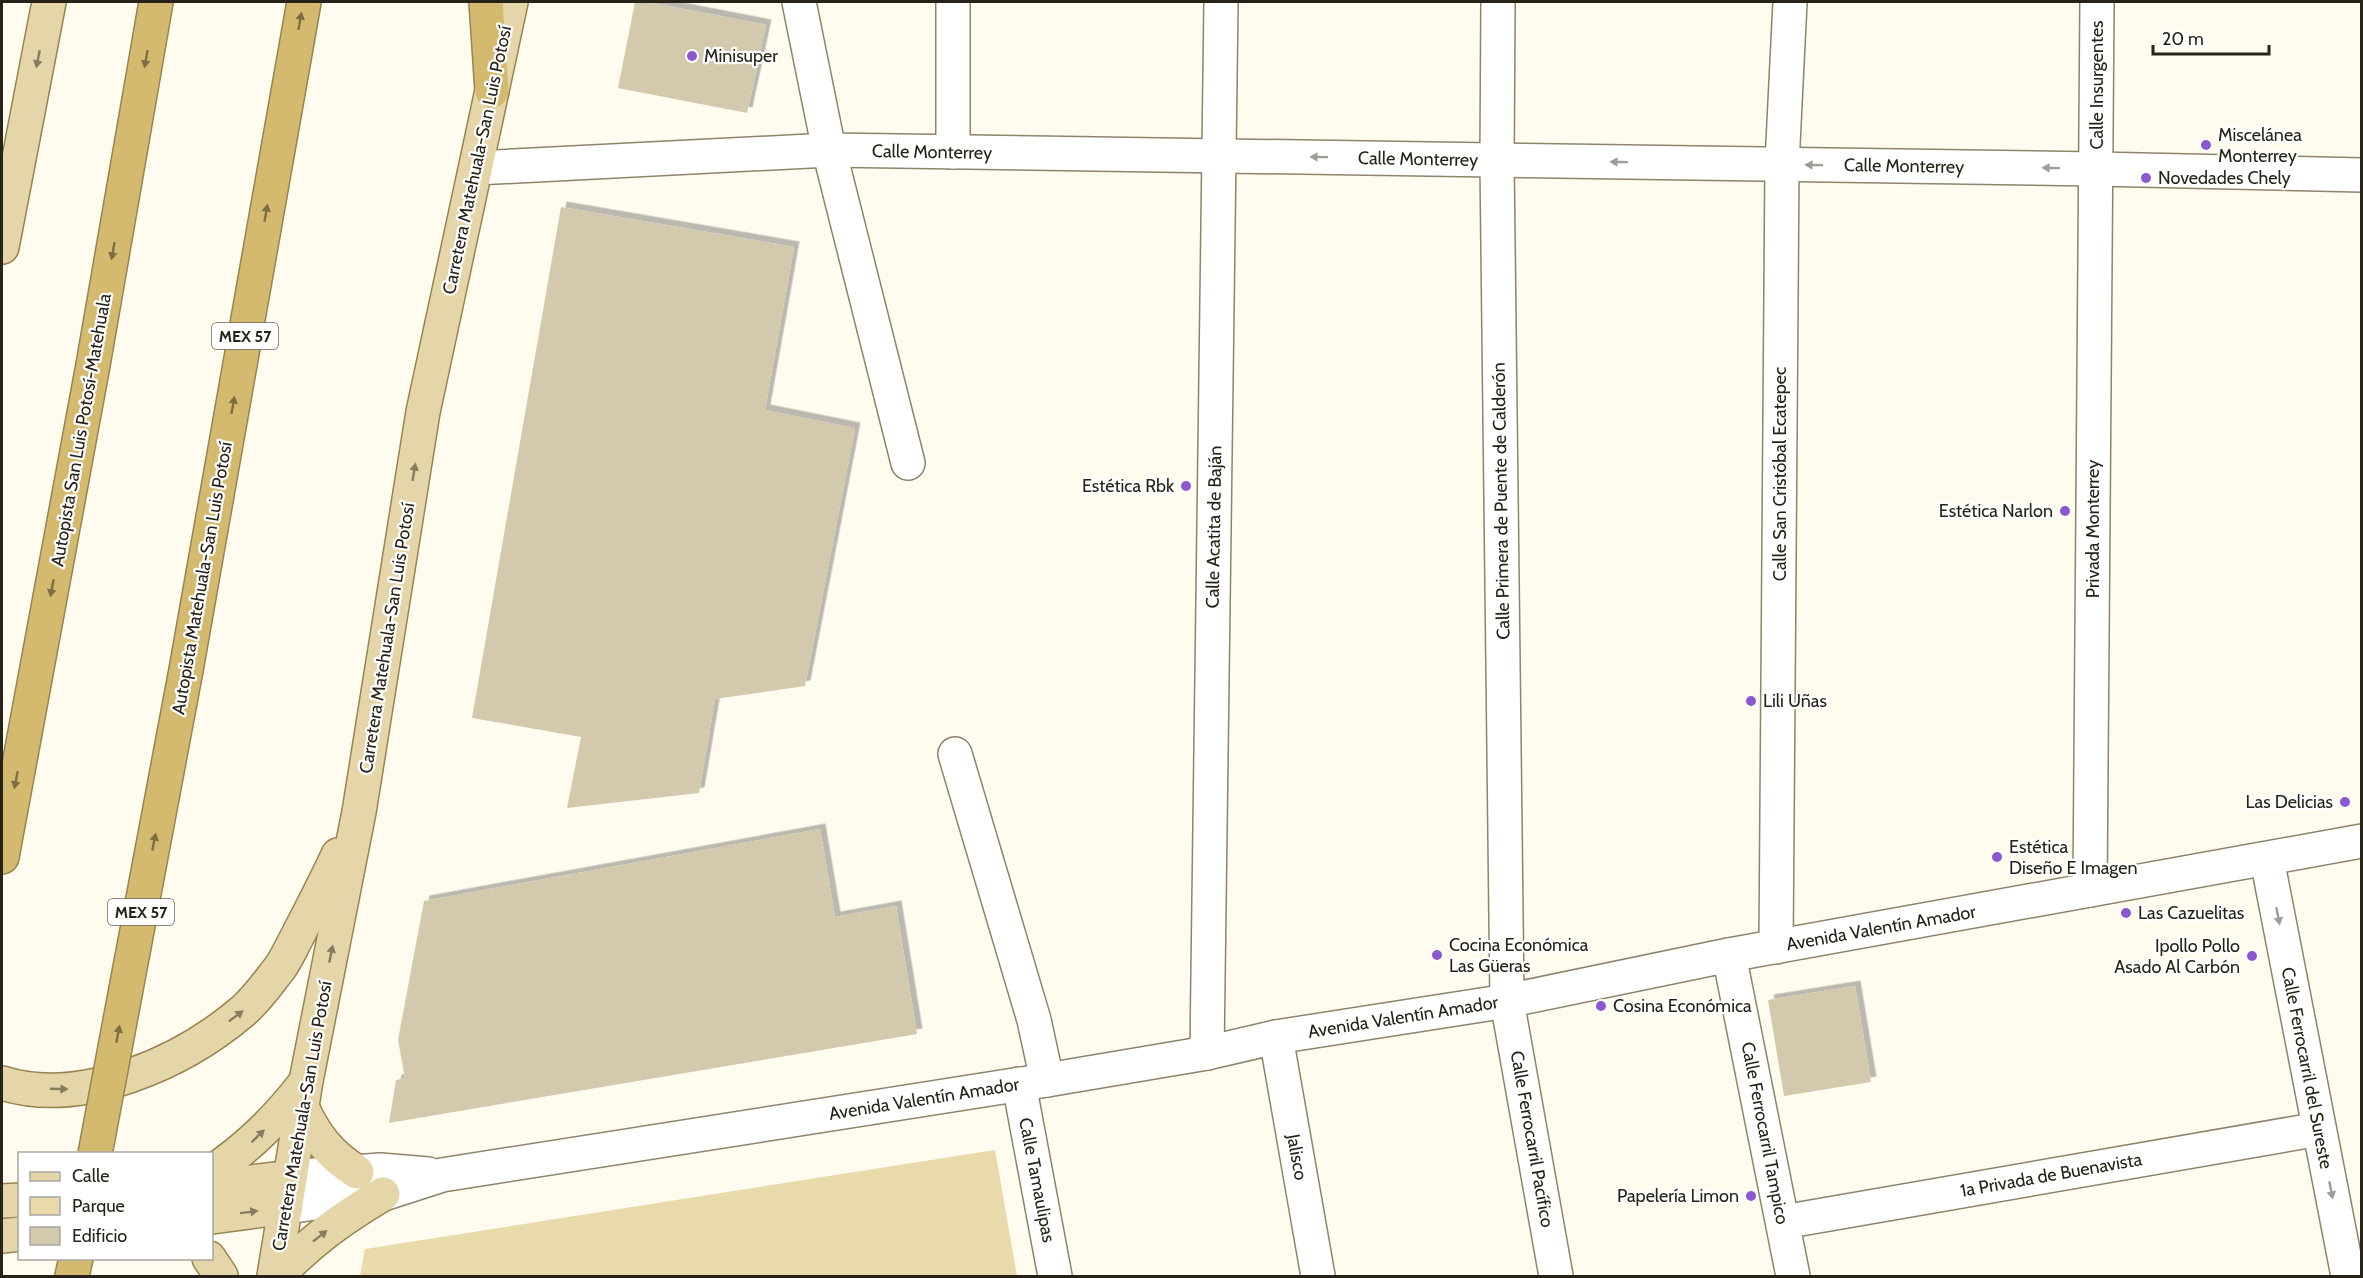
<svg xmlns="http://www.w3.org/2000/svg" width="2363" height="1278" font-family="Cabin,sans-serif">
<defs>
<filter id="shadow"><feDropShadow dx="5.5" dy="-5.5" stdDeviation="0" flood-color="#0004"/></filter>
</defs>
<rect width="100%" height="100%" fill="#fffbef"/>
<polygon fill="#e9daab" points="995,1150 1017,1276 360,1276 365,1249"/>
<g fill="#d3c9ad" filter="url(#shadow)">
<polygon points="635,2 647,2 766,25 747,113 618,88"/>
<polygon points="561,207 794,247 765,410 855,428 805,686 715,699 699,793 567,808 581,737 472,718"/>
<polygon points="820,829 835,917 896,906 917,1034 389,1123 396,1080 405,1078 398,1040 424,901"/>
<polygon points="1855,986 1871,1082 1784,1096 1768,1000"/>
</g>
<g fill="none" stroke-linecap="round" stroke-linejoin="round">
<defs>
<g id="minor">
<polyline points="799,2 829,150 908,463"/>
<polyline points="953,2 953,152"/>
<polyline points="1498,2 1497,161 1507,1001 1556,1276"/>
<polyline points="476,168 829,150 2096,169 2362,175"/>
<polyline points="955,754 1034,1020 1047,1080"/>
<polyline points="2267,859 2348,1276"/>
<polyline points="2090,890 2097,2"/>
<polyline points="1776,947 1782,164 1790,2"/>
<polyline points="1729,955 1793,1276"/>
<polyline points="1276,1037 1318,1276"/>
<polyline points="1207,1053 1221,2"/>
<polyline points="1019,1084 1055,1276"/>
<polyline points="290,1177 380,1170 428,1174"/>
<polyline points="286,1207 383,1194 442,1175 1047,1080 1207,1053 1276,1037 1507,1001 1729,955 2362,841"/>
<polyline points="1783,1222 2319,1129"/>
</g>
<g id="major">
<polyline points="2,247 49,2"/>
<path d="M2,1083C82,1108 182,1063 243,1011C256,1000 268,983 279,969C286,960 291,948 297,937C311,910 325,883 338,855"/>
<path d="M302,1107C315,1136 330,1155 357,1172"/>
<path d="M212,1172C250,1146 277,1119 305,1083"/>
<polyline points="212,1187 290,1177"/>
<polyline points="2,1201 20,1200"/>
<polyline points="212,1217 286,1207"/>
<polyline points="2,1236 20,1234"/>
<polyline points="209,1258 221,1276"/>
<polyline points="274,1276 306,1081 359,812 423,412 511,2"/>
<path d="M277,1276C311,1241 341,1219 383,1194"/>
</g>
<g id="highway">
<polyline points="486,2 492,91"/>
<polyline points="186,670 304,2"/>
<polyline points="2,857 93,365 156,2"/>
<polyline points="72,1276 76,1258"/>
</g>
</defs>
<use href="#minor" stroke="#8d8469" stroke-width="36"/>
<use href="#major" stroke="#978551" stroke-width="36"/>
<use href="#highway" stroke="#978551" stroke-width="36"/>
<use href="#minor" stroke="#fff" stroke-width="33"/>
<use href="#major" stroke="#e5d6a9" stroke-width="33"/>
<use href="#highway" stroke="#d3ba6f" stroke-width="33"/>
<defs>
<polyline id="highway-bridge" points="95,1154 186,670"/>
</defs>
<use href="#highway-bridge" stroke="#978551" stroke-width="36" stroke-linecap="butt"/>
<use href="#highway-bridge" stroke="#d3ba6f" stroke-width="33"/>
</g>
<defs><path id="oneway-solid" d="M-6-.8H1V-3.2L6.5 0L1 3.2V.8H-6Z" transform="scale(1.5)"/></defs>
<g fill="#7d6e44">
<use href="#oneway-solid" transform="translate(300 21) rotate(-80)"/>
<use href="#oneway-solid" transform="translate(146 59) rotate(100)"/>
<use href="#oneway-solid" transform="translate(266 213) rotate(-80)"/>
<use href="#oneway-solid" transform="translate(113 251) rotate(100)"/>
<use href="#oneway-solid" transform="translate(233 405) rotate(-80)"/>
<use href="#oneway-solid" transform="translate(52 588) rotate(101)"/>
<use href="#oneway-solid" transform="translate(16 780) rotate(101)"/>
<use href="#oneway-solid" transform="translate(154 842) rotate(-79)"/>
<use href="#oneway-solid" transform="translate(118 1034) rotate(-79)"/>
</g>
<g fill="#867c60">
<use href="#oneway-solid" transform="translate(38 59) rotate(101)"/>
<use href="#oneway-solid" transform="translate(414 472) rotate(-81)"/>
<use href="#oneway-solid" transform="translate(331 954) rotate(-79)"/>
<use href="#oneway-solid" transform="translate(236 1016) rotate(-37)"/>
<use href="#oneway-solid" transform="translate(59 1089) rotate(2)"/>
<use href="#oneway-solid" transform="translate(258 1136) rotate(-44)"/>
<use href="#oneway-solid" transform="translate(249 1212) rotate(-7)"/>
<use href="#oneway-solid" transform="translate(320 1236) rotate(-38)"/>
</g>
<g fill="#9e9c97">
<use href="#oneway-solid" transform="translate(1319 157) rotate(-179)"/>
<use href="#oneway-solid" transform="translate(1619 162) rotate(-179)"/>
<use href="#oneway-solid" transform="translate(1814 165) rotate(-179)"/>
<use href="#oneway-solid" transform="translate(2051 168) rotate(-179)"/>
<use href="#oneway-solid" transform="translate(2278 916) rotate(79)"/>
<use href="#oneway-solid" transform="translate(2331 1190) rotate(79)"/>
</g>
<g fill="#8d57cf" stroke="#fff" stroke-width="2">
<circle cx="692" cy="56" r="6"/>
<circle cx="2206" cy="145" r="6"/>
<circle cx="2146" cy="178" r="6"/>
<circle cx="1186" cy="486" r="6"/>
<circle cx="2065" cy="511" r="6"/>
<circle cx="1751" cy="701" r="6"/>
<circle cx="2345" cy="802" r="6"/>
<circle cx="1997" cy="857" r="6"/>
<circle cx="2126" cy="913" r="6"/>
<circle cx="1437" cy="955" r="6"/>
<circle cx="2252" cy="956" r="6"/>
<circle cx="1601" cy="1006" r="6"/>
<circle cx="1751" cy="1196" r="6"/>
</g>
<g text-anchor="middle" stroke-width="4.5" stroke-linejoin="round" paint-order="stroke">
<g fill="#fff" stroke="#68655d" stroke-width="1.5">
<rect x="212" y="323" width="66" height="26" rx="4.5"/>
<rect x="108" y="899" width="66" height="26" rx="4.5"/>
</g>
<g font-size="16" font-weight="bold" fill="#272318">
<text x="245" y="342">MEX 57</text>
<text x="141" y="918">MEX 57</text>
</g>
<g font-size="18" fill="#272318" stroke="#fff" text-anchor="start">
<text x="704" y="62">Minisuper</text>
<text x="2218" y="141">Miscelánea<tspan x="2218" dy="21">Monterrey</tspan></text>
<text x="2158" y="184">Novedades Chely</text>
<text x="1174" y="492" text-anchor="end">Estética Rbk</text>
<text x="2053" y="517" text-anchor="end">Estética Narlon</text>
<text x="1763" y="707">Lili Uñas</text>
<text x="2333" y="808" text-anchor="end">Las Delicias</text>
<text x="2009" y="853">Estética<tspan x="2009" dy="21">Diseño E Imagen</tspan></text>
<text x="2138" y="919">Las Cazuelitas</text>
<text x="1449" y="951">Cocina Económica<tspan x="1449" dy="21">Las Güeras</tspan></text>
<text x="2240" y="952" text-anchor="end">Ipollo Pollo<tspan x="2240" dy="21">Asado Al Carbón</tspan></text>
<text x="1613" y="1012">Cosina Económica</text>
<text x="1739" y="1202" text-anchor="end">Papelería Limon</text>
</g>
<g font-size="18" fill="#272318" stroke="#fff">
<text transform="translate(2097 85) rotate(-90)" y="6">Calle Insurgentes</text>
<text transform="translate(932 152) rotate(1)" y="6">Calle Monterrey</text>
<text transform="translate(1418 159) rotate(1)" y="6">Calle Monterrey</text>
<text transform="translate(477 160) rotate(-78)" y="6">Carretera Matehuala-San Luis Potosí</text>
<text transform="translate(1904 166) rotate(1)" y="6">Calle Monterrey</text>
<text transform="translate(81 430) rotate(-80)" y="6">Autopista San Luis Potosí-Matehuala</text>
<text transform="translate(1780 474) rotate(-90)" y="6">Calle San Cristóbal Ecatepec</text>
<text transform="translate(1501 501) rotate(-91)" y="6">Calle Primera de Puente de Calderón</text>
<text transform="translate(1214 527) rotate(-89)" y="6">Calle Acatita de Baján</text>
<text transform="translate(2093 529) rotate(-90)" y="6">Privada Monterrey</text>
<text transform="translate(202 578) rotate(-80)" y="6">Autopista Matehuala-San Luis Potosí</text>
<text transform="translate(387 638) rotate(-81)" y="6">Carretera Matehuala-San Luis Potosí</text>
<text transform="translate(1881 928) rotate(-10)" y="6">Avenida Valentín Amador</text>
<text transform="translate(1403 1017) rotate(-9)" y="6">Avenida Valentín Amador</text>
<text transform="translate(2307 1068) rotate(79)" y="6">Calle Ferrocarril del Sureste</text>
<text transform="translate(924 1099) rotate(-9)" y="6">Avenida Valentín Amador</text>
<text transform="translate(302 1116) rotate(-80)" y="6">Carretera Matehuala-San Luis Potosí</text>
<text transform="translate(1765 1133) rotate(79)" y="6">Calle Ferrocarril Tampico</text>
<text transform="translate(1532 1139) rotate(80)" y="6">Calle Ferrocarril Pacífico</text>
<text transform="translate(1297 1157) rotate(80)" y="6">Jalisco</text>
<text transform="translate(2051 1175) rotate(-10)" y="6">1a Privada de Buenavista</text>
<text transform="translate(1037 1180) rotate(79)" y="6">Calle Tamaulipas</text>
</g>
</g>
<rect width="2363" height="1278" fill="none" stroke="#272318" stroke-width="6"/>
<rect x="18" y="1152" width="195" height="108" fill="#ffffff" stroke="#a9a7a3" stroke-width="1.5"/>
<rect x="30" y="1172" width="30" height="9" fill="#e5d6a9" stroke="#a9a7a3" stroke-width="1.5"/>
<text x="72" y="1182" font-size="18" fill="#272318">Calle</text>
<rect x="30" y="1197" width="30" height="18" fill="#e9daab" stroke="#a9a7a3" stroke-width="1.5"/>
<text x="72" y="1212" font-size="18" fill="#272318">Parque</text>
<rect x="30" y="1227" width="30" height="18" fill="#d3c9ad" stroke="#a9a7a3" stroke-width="1.5"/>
<text x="72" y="1242" font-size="18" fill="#272318">Edificio</text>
<path d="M2153 45v9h116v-9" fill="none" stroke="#272318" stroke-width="3"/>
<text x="2162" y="45" font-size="18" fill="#272318" stroke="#ffffff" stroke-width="4.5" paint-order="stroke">20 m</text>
</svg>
